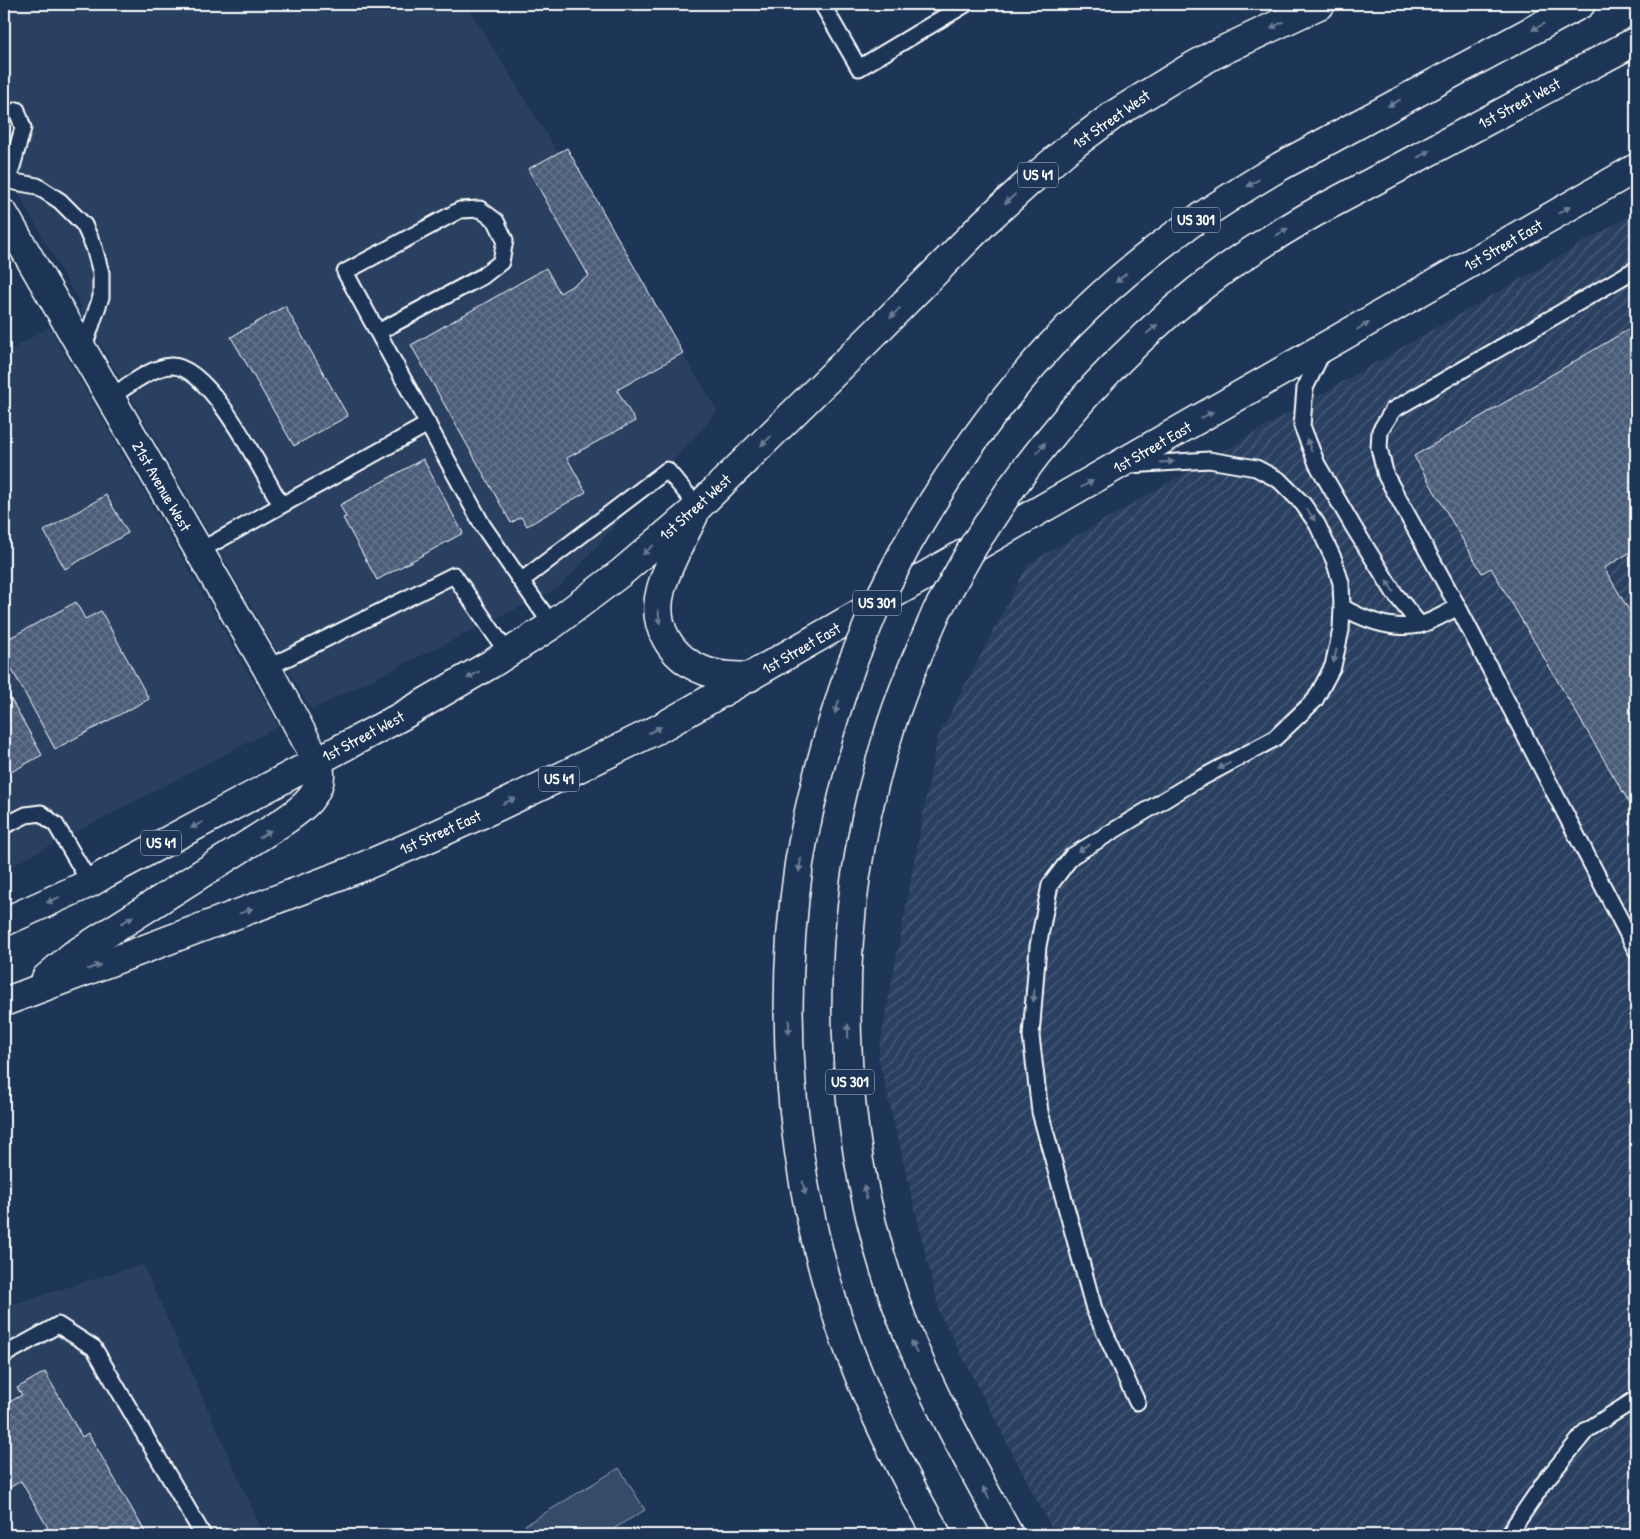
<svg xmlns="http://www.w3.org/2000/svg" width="1640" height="1539" font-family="'Patrick Hand',sans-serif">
<defs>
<pattern id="industrial-furrows" width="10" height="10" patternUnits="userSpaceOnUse" patternTransform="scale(1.25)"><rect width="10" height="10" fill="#2a4161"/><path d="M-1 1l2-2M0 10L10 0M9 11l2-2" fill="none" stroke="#4a5e79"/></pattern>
<pattern id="building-cross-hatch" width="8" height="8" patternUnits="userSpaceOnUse" patternTransform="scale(1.25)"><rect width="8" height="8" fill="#4a5d79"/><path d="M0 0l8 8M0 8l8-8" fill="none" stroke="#65758d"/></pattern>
</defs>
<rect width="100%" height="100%" fill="#1d3557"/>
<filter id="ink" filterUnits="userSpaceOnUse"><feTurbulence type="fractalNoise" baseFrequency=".02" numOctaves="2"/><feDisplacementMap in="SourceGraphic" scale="10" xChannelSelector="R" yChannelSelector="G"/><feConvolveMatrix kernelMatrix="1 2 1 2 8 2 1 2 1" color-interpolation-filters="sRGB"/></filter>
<g filter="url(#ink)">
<g fill="#2a4161">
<polygon points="4,4 466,4 718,411 560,587 311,710 80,309 82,308 4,168"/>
<polygon points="49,327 279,726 4,870 4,354"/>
<polygon points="143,1264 264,1535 4,1535 4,1307"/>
</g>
<polygon fill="url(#industrial-furrows)" points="1636,212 1636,1535 1055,1535 940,1314 878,1056 937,739 1028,564"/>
<polygon fill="#364b69" stroke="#9aa5b4" points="619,1468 645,1510 603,1535 531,1535 525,1525"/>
<g fill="url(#building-cross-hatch)" stroke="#fff">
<polygon points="567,148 683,353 617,390 635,421 567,458 586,492 527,526 521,517 511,523 411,345 546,268 560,293 589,276 528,169"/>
<polygon points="285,306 348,416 294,446 231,337"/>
<polygon points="1636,325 1636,549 1604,568 1636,622 1636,814 1491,568 1482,573 1414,456"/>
<polygon points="423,459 463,533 377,580 343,518 346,517 340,505"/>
<polygon points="106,495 128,533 65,569 44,531"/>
<polygon points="76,602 85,619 101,611 149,699 55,749 4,655 4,641"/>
<polygon points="4,687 42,755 4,776"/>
<polygon points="45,1372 82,1437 88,1433 147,1535 52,1535 21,1481 4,1491 4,1405 22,1395 17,1388"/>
</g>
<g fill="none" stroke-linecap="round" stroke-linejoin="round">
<defs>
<g id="lane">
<polyline points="822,4 859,68 966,4"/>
<polyline points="4,180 37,186 60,201 84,225 94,247 101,273 101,297 83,350"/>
<polyline points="8,181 23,128 17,110"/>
<polyline points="1636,269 1393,410 1380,431 1379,448 1386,476 1458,607 1636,950"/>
<polyline points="378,332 483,276 501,262 505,240 496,221 480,209 460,210 345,272 483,526 521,581"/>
<polyline points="1323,351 1305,388 1302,426 1317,464 1354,528 1395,594 1420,625"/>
<path d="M110,397C127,387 151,367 171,366C210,364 263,474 281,505"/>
<polyline points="1129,465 1209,460 1256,468 1279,480 1303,504 1317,524 1334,560 1341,583 1342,607 1341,630 1333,666 1315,700 1274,739 1192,783 1072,856 1050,885 1038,946 1031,1036 1040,1112 1094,1309 1137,1402"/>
<polyline points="199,551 428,424"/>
<path d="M1342,607C1365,620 1392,631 1419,625C1432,622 1446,613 1458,607"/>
<polyline points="552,625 521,581 667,470 698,507"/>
<polyline points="267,668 454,575 508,654"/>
<polyline points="4,826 26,815 41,813 56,825 90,883"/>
<polyline points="4,1355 58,1325 94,1348 203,1535"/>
<polyline points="1508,1535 1546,1480 1587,1430 1636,1399"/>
</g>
<polyline id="street" points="4,214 267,668 317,761"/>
<g id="primary">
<path d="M1012,487C1072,405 1141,330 1224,270C1253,249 1283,231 1314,213L1636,41"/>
<path d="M694,515C683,539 668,563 661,589C651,625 670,658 705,671C719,677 735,676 750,677"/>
<path d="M906,547C968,437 1046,336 1146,257C1188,223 1234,194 1281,166L1581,4"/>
<path d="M937,611C918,654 899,697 886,742C829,926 833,1142 903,1322C932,1396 971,1466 1009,1535"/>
<path d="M853,661C830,726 810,794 799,864C778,1007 789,1155 830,1293C855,1378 894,1458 937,1535"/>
<polyline points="4,922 90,883 105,874 400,717 491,664 552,625 622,572 698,507 872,336 985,222 1028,183 1068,149 1115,114 1188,69 1213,55 1321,4"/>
<path d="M46,978L73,955L275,827C297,813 330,792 317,761"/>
<path d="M4,1002L357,869C460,826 560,778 660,728L1636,168"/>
</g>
</defs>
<use href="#lane" stroke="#fff" stroke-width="19"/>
<use href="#street" stroke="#fff" stroke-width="31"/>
<use href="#primary" stroke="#fff" stroke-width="31"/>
<use href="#lane" stroke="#1d3557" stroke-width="15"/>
<use href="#street" stroke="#1d3557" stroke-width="28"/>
<use href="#primary" stroke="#1d3557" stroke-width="28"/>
<defs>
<g id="primary-bridge">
<polyline points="937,611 974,545 1012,487"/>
<polyline points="853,661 878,601 906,547"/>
</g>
</defs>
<use href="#primary-bridge" stroke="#fff" stroke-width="31" stroke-linecap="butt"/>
<use href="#primary-bridge" stroke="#1d3557" stroke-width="28"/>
</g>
<defs><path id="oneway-solid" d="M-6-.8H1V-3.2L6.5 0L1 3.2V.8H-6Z" transform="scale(1.25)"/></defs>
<g fill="#6c7c92">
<use href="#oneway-solid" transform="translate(1277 25) rotate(154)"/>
<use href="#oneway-solid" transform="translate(1538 27) rotate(152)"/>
<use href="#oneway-solid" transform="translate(1394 103) rotate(152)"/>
<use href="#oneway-solid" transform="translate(1424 154) rotate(-28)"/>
<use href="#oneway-solid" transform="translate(1253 183) rotate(149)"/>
<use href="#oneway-solid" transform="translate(1010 199) rotate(138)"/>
<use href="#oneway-solid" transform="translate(1564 210) rotate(-30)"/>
<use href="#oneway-solid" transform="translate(1282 232) rotate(-31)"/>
<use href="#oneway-solid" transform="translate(1121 278) rotate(140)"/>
<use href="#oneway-solid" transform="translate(895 313) rotate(134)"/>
<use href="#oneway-solid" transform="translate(1363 326) rotate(-30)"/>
<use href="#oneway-solid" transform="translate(1152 329) rotate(-41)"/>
<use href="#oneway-solid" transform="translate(1207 415) rotate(-30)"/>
<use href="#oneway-solid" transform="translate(766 441) rotate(137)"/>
<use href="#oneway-solid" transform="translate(1309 445) rotate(-111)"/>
<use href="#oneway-solid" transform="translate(1041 448) rotate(-52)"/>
<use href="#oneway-solid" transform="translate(1167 462) rotate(-4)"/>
<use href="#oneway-solid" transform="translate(1087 484) rotate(-30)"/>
<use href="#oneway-solid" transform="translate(1311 515) rotate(56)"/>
<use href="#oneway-solid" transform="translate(648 550) rotate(139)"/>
<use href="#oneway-solid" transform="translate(1390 586) rotate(-122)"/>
<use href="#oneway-solid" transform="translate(659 617) rotate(85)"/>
<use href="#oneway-solid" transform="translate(1335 656) rotate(103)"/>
<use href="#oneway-solid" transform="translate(473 675) rotate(149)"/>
<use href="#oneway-solid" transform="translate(837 707) rotate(107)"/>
<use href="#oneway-solid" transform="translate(655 730) rotate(-27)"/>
<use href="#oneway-solid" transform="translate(1224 766) rotate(152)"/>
<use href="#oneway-solid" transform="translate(509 801) rotate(-24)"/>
<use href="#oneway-solid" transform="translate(197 825) rotate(152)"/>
<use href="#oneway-solid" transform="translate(265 834) rotate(-32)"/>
<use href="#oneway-solid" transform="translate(1084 848) rotate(149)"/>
<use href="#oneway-solid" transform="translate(800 865) rotate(98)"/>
<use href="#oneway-solid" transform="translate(53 900) rotate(156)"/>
<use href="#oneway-solid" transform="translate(246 911) rotate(-20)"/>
<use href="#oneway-solid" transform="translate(127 920) rotate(-32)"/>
<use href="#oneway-solid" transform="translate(94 967) rotate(-20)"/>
<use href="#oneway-solid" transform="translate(1034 995) rotate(94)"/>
<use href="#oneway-solid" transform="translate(789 1027) rotate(90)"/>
<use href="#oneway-solid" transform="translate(848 1031) rotate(-91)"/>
<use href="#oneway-solid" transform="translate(804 1188) rotate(79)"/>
<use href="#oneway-solid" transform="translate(865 1192) rotate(-102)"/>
<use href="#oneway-solid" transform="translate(914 1347) rotate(-113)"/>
<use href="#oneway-solid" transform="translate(986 1493) rotate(-119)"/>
</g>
</g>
<g text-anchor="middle" stroke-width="5" stroke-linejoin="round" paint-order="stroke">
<g fill="#1d3557" stroke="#bbc2cd" stroke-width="1">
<rect x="1018" y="162.5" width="40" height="25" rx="4"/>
<rect x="1172" y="207.5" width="48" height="25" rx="4"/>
<rect x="853" y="590.5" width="48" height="25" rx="4"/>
<rect x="539" y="766.5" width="40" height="25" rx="4"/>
<rect x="141" y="830.5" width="40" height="25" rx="4"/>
<rect x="826" y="1069.5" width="48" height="25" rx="4"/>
</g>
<g font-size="15" font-weight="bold" fill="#fff">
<text x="1038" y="180">US 41</text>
<text x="1196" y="225">US 301</text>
<text x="877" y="608">US 301</text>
<text x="559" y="784">US 41</text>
<text x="161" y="848">US 41</text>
<text x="850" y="1087">US 301</text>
</g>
<g font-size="16" fill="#fff" stroke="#1d3557">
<text transform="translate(1519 103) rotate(-28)" y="6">1st Street West</text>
<text transform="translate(1111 119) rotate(-35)" y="6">1st Street West</text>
<text transform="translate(1503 245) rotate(-30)" y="6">1st Street East</text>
<text transform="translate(1152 447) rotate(-30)" y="6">1st Street East</text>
<text transform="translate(162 486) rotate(60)" y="6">21st Avenue West</text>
<text transform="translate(695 507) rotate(-42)" y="6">1st Street West</text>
<text transform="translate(801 648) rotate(-30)" y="6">1st Street East</text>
<text transform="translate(363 736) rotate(-28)" y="6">1st Street West</text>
<text transform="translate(440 832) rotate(-24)" y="6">1st Street East</text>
</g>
</g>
<rect width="1640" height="1539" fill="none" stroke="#1d3557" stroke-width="20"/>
<rect x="10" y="10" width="1620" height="1519" fill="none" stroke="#fff" stroke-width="2" filter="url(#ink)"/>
</svg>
